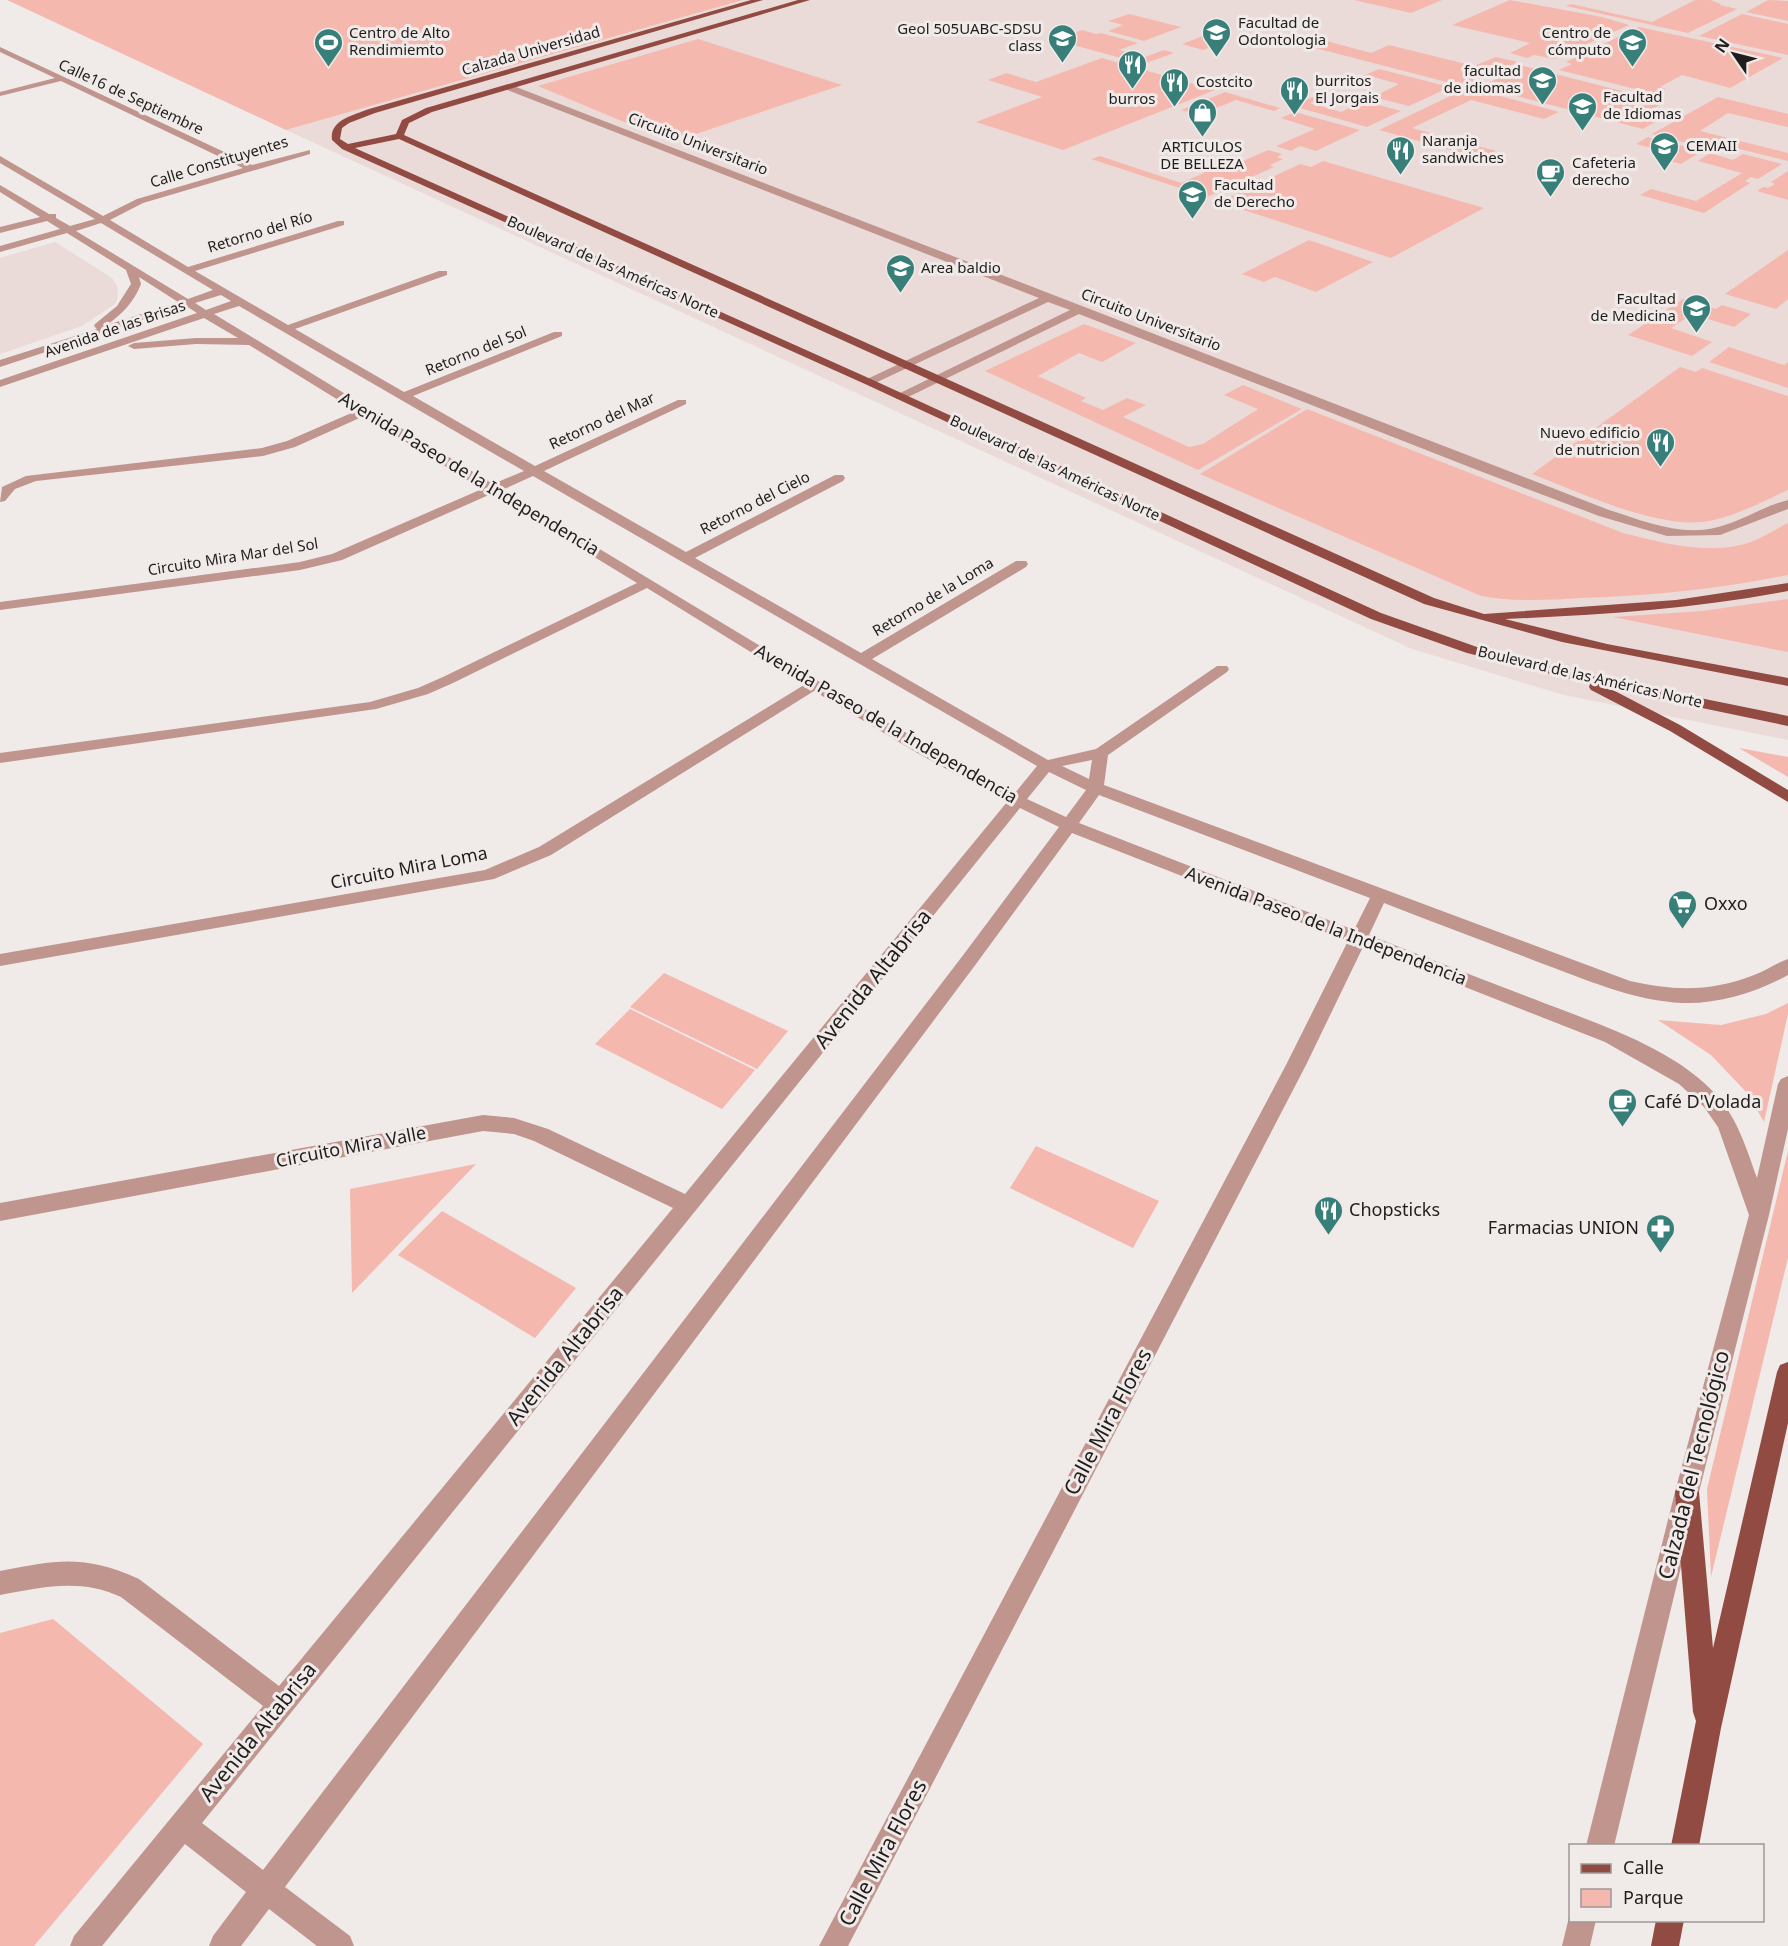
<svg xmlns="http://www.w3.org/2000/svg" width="1788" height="1946" font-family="'Noto Sans',sans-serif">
<rect width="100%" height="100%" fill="#f0eae9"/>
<g fill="#eadbd8">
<polygon points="743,0 1788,0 1788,740 1564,695 1412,649 286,130"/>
<polygon points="55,242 112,278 117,286 118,297 115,304 82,326 0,354 0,258"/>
</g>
<g fill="#f5b8af">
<polygon points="7,0 743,0 286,130"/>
<polygon points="1354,0 1442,0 1411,13"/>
<polygon points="1510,0 1602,17 1629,25 1554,59 1534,55 1527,58 1510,53 1530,43 1452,25"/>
<polygon points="1695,0 1711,0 1721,4 1720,5 1737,9 1688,33 1566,6 1571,4 1652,22"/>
<polygon points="1768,0 1788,1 1788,21 1746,12"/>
<polygon points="1129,14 1181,27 1144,41 1108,31 1123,25 1108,21"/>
<polygon points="1742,14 1788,24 1788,55 1699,36"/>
<polygon points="1639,27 1783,58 1730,88 1682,75 1660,87 1666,89 1655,94 1559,70 1572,64 1566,62"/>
<polygon points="1082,30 1096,34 1101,33 1138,43 1119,50 1145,57 1164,50 1174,53 1143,64 1055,40"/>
<polygon points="1208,34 1229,40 1203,50 1182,44"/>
<polygon points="1312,37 1371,53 1389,45 1474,66 1496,57 1518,62 1475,82 1468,80 1458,85 1296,43"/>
<polygon points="698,39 842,85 672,142 538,86"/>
<polygon points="1102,58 1215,90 1063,150 976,122 1042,97 988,80 1006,73 1036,82"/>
<polygon points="1524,66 1665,102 1652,109 1669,114 1643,129 1489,89 1491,87 1484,85"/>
<polygon points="1379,69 1450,87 1409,106 1373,97 1399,84 1370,76 1342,89 1337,87"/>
<polygon points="1461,91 1479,96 1486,92 1559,112 1544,119 1471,100 1412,128 1496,151 1466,166 1451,162 1465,154 1379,130"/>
<polygon points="1225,92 1280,108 1274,111 1236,100 1199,115 1181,110"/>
<polygon points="1322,93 1328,95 1310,103 1341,112 1364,101 1401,111 1367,127 1293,106"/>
<polygon points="1718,97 1788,114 1788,127 1728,113 1700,131 1788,153 1788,161 1715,143 1706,148 1652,134"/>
<polygon points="1295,112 1360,130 1316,151 1300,146 1291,151 1276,146 1315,129 1281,118"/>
<polygon points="1648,137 1702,151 1681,164 1666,160 1674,154 1636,144"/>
<polygon points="1268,150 1282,154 1277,157 1283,159 1270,165 1274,167 1207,197 1091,159 1100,156 1181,183 1204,173 1199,170 1207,166 1232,166"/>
<polygon points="1710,153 1733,160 1743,154 1782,164 1758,179 1751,177 1745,181 1750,183 1704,213 1640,195 1651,189 1696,201 1742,173 1698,161"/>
<polygon points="1323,161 1484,208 1391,258 1219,202 1300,164 1311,167"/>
<polygon points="1788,171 1788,200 1757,191 1763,187 1768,188 1775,184 1771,182"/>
<polygon points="1309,240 1373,262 1316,292 1275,277 1264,282 1242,274"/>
<polygon points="1788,250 1788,299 1776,309 1725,294"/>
<polygon points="1683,299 1716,309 1722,305 1751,314 1734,327 1692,314 1671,328 1712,342 1692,356 1628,335"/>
<polygon points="1084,324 1136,343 1102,362 1079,353 1038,376 1086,398 1081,401 1103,410 1127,398 1146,405 1123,417 1189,447 1203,444 1258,409 1224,395 1243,385 1302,409 1198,470 985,371"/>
<polygon points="1729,347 1784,365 1788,362 1788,388 1709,362"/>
<path d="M1680,367L1696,372L1702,368L1788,396V490C1761,502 1733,518 1703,522C1652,527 1579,492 1532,474Z"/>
<path d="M1307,409L1623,533C1663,543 1711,556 1751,542C1764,537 1776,529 1788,523V575C1720,589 1652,596 1582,598C1548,600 1514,602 1481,596L1200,474Z"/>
<polygon points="1788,599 1788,652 1613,617 1702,611"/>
<polygon points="1739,748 1788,757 1788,777"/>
<polygon points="664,973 788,1031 757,1069 630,1007"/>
<polygon points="1788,1003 1788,1014 1764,1122 1748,1094 1711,1055 1658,1020 1721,1025 1766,1014"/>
<polygon points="630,1009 755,1070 722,1109 595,1044"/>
<polygon points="1036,1146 1159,1201 1133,1248 1010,1188"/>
<polygon points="1788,1151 1788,1258 1711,1577 1707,1489"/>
<polygon points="476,1164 352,1293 350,1189"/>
<polygon points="442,1211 576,1288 535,1338 398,1255"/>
<polygon points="53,1619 203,1744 34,1946 0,1946 0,1633"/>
</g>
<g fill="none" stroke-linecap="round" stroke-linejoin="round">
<g fill="#bf958e" fill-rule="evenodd">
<path d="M0,47L252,165L310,150V154L143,203L110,220L188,267L338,221H344V225L195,271L288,325L439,271H447V275L295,329L404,392L554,332H562V336L413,396L535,466L678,400H686V404L544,471L686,552L835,475H843L845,478L843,481L695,558L861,653L1016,561H1026L1028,564L1026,567L872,659L1048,760L1096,749L1217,666H1227L1229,669L1227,672L1108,755L1104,785L1630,981C1674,991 1711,992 1754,975C1766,971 1776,963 1788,959V975C1757,992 1719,1004 1683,1003C1633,1001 1585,979 1538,962C1487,942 1435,923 1384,903L1369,935C1424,957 1479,978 1534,999C1594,1023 1675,1047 1718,1097C1738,1120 1747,1150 1757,1178L1778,1084L1781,1079L1788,1076V1129L1769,1215L1699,1492L1614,1846H1586L1675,1492L1749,1215L1718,1127L1704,1107L1679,1084L1605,1042L1363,947L1306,1065L848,1946H819L1286,1065L1348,941L1072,833L976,964L285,1887L350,1936L354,1946H317L269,1909L241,1946H209L213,1936L246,1892L185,1844L102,1946H70L74,1936L263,1706L121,1597C81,1578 42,1587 0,1595V1571C57,1560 84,1554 139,1579L279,1686L673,1208L534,1141L514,1134L483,1131L0,1221V1203L483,1115L514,1118L548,1129L685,1194L1007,802L919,754L814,691L551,855L494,879L0,966V954L485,870L539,847L804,685L647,588L453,683L428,694L376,709L0,763V753L370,702L418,688L443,677L637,583L491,494L342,560L300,570L0,610V602L300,562L332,554L482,489L364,416L295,447L263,456L36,481L15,489L5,501L0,502L2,487L26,476L262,448L287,441L356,411L249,345L196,344L134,349L128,346L134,343L196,338H238L204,318L0,387V380L197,313L186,306L0,367V360L97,329L94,326L95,324L117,306L131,284L126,270L67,233L0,252V246L60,229L47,221L0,233V227L40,217L0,192V185L49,214H56V218L70,226L95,219L0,163V156L103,216L137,199L243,168L61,81L0,96V92L55,78L0,52ZM101,223L213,290L188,299L76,231ZM139,277L178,302L107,325C122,314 134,302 141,284ZM221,295L231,301L206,310L195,303ZM239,306L524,471L493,484L214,314ZM533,476L1037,766L1015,793L883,720L502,490ZM1092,760L1089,779L1062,766ZM1049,772L1086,790L1066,817L1027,799ZM1099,795L1370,898L1354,930L1079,823ZM1020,808L1059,827L964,954L263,1870L202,1823Z"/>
<path d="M505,85H511L1609,510C1644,521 1681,537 1718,527C1742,521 1764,506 1788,500V509L1720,535L1667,536L1599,516L1472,468L1079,314L904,399H896V395L1070,310L1048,302L873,384H865V380L1039,298L505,89Z"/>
<polygon points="1570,1913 1570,1920 1596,1920 1590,1946 1562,1946"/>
</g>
<g fill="#924b42" fill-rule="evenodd">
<path d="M751,0H763L375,113L349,123L342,128L340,139L348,144L396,134L402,120L426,108L798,0H810L432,112L409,123L404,135L1434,598L1484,614L1676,600L1788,583V591C1694,609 1600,615 1505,619L1607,644L1788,678V686L1562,642L1424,604L399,139L355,148L873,380L1381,613L1477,647L1577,673L1788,716V726L1611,689L1680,725L1788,790V802L1670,731L1591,690L1589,687L1590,684L1467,653L1371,619L865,384L342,149L332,140C329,120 354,115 369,109Z"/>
<polygon points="1788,1362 1788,1423 1721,1728 1699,1846 1671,1846 1696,1721 1693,1712 1675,1492 1679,1484 1687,1481 1695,1484 1699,1492 1713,1648 1777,1372 1780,1365"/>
<polygon points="1656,1920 1684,1920 1679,1946 1651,1946"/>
</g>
</g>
<defs>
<symbol id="university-pin" viewBox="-11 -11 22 30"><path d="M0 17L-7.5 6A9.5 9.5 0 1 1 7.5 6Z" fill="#387f79" stroke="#f0eae9"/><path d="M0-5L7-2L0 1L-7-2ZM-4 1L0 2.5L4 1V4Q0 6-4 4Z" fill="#fff"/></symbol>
<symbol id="stadium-pin" viewBox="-11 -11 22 30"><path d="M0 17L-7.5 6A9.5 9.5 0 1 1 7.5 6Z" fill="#387f79" stroke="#f0eae9"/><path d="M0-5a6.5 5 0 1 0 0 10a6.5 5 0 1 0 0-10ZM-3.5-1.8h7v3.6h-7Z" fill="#fff"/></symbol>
<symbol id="restaurant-pin" viewBox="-11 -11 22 30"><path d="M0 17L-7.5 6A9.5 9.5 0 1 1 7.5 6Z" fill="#387f79" stroke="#f0eae9"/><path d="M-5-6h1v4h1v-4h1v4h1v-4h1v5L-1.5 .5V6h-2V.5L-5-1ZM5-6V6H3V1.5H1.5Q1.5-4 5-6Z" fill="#fff"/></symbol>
<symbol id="school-pin" viewBox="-11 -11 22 30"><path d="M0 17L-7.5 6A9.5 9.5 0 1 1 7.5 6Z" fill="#387f79" stroke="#f0eae9"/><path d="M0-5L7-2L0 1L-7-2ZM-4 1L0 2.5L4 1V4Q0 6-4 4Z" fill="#fff"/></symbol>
<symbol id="shop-pin" viewBox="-11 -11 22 30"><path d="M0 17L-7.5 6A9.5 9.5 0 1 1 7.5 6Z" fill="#387f79" stroke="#f0eae9"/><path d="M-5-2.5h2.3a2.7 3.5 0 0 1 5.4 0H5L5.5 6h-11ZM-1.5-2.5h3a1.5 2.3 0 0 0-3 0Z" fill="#fff"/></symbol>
<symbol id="cafe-pin" viewBox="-11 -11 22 30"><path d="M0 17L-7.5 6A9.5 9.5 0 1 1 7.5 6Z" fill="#387f79" stroke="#f0eae9"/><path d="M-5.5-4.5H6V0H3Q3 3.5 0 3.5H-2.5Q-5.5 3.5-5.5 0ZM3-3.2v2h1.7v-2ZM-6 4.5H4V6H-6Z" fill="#fff"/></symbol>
<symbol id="supermarket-pin" viewBox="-11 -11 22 30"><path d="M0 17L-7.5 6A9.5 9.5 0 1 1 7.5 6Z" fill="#387f79" stroke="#f0eae9"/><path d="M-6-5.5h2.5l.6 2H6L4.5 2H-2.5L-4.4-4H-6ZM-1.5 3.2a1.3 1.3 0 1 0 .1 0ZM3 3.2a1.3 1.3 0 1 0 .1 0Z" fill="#fff"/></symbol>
<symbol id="pharmacy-pin" viewBox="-11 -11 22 30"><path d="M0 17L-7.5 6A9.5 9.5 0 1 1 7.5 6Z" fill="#387f79" stroke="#f0eae9"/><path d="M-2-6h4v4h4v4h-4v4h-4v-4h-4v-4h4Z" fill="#fff"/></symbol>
</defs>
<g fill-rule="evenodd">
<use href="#university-pin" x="1200" y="16" width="33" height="45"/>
<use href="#university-pin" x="1046" y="22" width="33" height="45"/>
<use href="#stadium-pin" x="312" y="26" width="33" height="45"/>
<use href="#university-pin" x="1616" y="26" width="33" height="45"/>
<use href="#restaurant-pin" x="1116" y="48" width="33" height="45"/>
<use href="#school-pin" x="1526" y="64" width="33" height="45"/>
<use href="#restaurant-pin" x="1158" y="66" width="33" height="45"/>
<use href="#restaurant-pin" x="1278" y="74" width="33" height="45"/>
<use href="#university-pin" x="1566" y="90" width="33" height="45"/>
<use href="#shop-pin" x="1186" y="96" width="33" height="45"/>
<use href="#university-pin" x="1648" y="130" width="33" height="45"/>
<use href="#restaurant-pin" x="1384" y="134" width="33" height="45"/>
<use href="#cafe-pin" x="1534" y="156" width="33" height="45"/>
<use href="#university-pin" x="1176" y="178" width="33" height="45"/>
<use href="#school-pin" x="884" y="252" width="33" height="45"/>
<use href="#university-pin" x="1680" y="292" width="33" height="45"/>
<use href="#restaurant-pin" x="1644" y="426" width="33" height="45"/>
<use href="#supermarket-pin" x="1666" y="888" width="33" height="45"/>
<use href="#cafe-pin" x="1606" y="1086" width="33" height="45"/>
<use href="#restaurant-pin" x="1312" y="1194" width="33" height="45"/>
<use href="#pharmacy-pin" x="1644" y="1212" width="33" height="45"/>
</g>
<g text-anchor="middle" stroke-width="6" stroke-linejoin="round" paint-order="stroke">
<g font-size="15" fill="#201e1d" stroke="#f0eae9" text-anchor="start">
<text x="1238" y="28">Facultad de<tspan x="1238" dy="17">Odontologia</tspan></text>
<text x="1042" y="34" text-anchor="end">Geol 505UABC-SDSU<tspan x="1042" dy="17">class</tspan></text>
<text x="349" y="38">Centro de Alto<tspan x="349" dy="17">Rendimiemto</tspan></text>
<text x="1611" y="38" text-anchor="end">Centro de<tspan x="1611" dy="17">cómputo</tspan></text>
<text x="1521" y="76" text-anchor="end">facultad<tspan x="1521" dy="17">de idiomas</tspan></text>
<text x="1315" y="86">burritos<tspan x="1315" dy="17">El Jorgais</tspan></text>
<text x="1196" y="87">Costcito</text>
<text x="1603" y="102">Facultad<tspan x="1603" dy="17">de Idiomas</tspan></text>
<text x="1132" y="104" text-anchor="middle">burros</text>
<text x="1422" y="146">Naranja<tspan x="1422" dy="17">sandwiches</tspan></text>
<text x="1686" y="151">CEMAII</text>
<text x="1202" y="152" text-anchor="middle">ARTICULOS<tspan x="1202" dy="17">DE BELLEZA</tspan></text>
<text x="1572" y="168">Cafeteria<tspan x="1572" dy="17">derecho</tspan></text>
<text x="1214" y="190">Facultad<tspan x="1214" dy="17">de Derecho</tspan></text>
<text x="921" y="273">Area baldio</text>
<text x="1676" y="304" text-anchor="end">Facultad<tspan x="1676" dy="17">de Medicina</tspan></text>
<text x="1640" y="438" text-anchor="end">Nuevo edificio<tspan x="1640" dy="17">de nutricion</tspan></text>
</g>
<g font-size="15" fill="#201e1d" stroke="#f0eae9">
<text transform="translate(531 51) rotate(-16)" y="5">Calzada Universidad</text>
<text transform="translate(131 97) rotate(25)" y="5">Calle16 de Septiembre</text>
<text transform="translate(698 144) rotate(21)" y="5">Circuito Universitario</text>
<text transform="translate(219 162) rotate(-17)" y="5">Calle Constituyentes</text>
<text transform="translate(260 232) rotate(-17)" y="5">Retorno del Río</text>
<text transform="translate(613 267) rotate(24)" y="5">Boulevard de las Américas Norte</text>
<text transform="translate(1151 320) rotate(21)" y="5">Circuito Universitario</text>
<text transform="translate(115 329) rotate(-19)" y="5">Avenida de las Brisas</text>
<text transform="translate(476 351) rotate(-22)" y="5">Retorno del Sol</text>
<text transform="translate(602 421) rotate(-25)" y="5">Retorno del Mar</text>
<text transform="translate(1055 468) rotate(25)" y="5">Boulevard de las Américas Norte</text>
<text transform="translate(755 503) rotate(-27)" y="5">Retorno del Cielo</text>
<text transform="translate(233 557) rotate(-9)" y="5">Circuito Mira Mar del Sol</text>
<text transform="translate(933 597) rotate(-31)" y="5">Retorno de la Loma</text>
<text transform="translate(1590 677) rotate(13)" y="5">Boulevard de las Américas Norte</text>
</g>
<g font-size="18" fill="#201e1d" stroke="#f0eae9">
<text transform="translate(469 474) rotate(31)" y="6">Avenida Paseo de la Independencia</text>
<text transform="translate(886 724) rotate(30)" y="6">Avenida Paseo de la Independencia</text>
<text transform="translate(409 868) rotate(-11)" y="6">Circuito Mira Loma</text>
<text transform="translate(1326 926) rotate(21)" y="6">Avenida Paseo de la Independencia</text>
<text transform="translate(351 1147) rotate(-11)" y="6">Circuito Mira Valle</text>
</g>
<g font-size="18" fill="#201e1d" stroke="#f0eae9" text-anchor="start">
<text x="1704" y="910">Oxxo</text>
<text x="1644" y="1108">Café D'Volada</text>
<text x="1349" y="1216">Chopsticks</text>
<text x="1639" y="1234" text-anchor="end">Farmacias UNION</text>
</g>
<g font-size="21" fill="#201e1d" stroke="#f0eae9">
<text transform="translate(873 979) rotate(-51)" y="7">Avenida Altabrisa</text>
<text transform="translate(565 1356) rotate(-51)" y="7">Avenida Altabrisa</text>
<text transform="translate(1108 1422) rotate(-62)" y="7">Calle Mira Flores</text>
<text transform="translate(1694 1465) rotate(-76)" y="7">Calzada del Tecnológico</text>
<text transform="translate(258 1732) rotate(-51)" y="7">Avenida Altabrisa</text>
<text transform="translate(883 1853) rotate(-62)" y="7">Calle Mira Flores</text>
</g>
</g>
<rect x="1569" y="1844" width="195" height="78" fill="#f0eae9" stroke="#9d9897" stroke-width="1.5"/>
<rect x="1581" y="1864" width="30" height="9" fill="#924b42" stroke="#9d9897" stroke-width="1.5"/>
<text x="1623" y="1874" font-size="18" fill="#201e1d">Calle</text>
<rect x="1581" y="1889" width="30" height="18" fill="#f5b8af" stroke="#9d9897" stroke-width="1.5"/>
<text x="1623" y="1904" font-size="18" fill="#201e1d">Parque</text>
<g transform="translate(1734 54) rotate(305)" stroke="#f0eae9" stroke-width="4.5" paint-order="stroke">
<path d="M0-4.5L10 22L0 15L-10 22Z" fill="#201e1d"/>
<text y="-9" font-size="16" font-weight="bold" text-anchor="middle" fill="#201e1d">N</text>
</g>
</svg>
